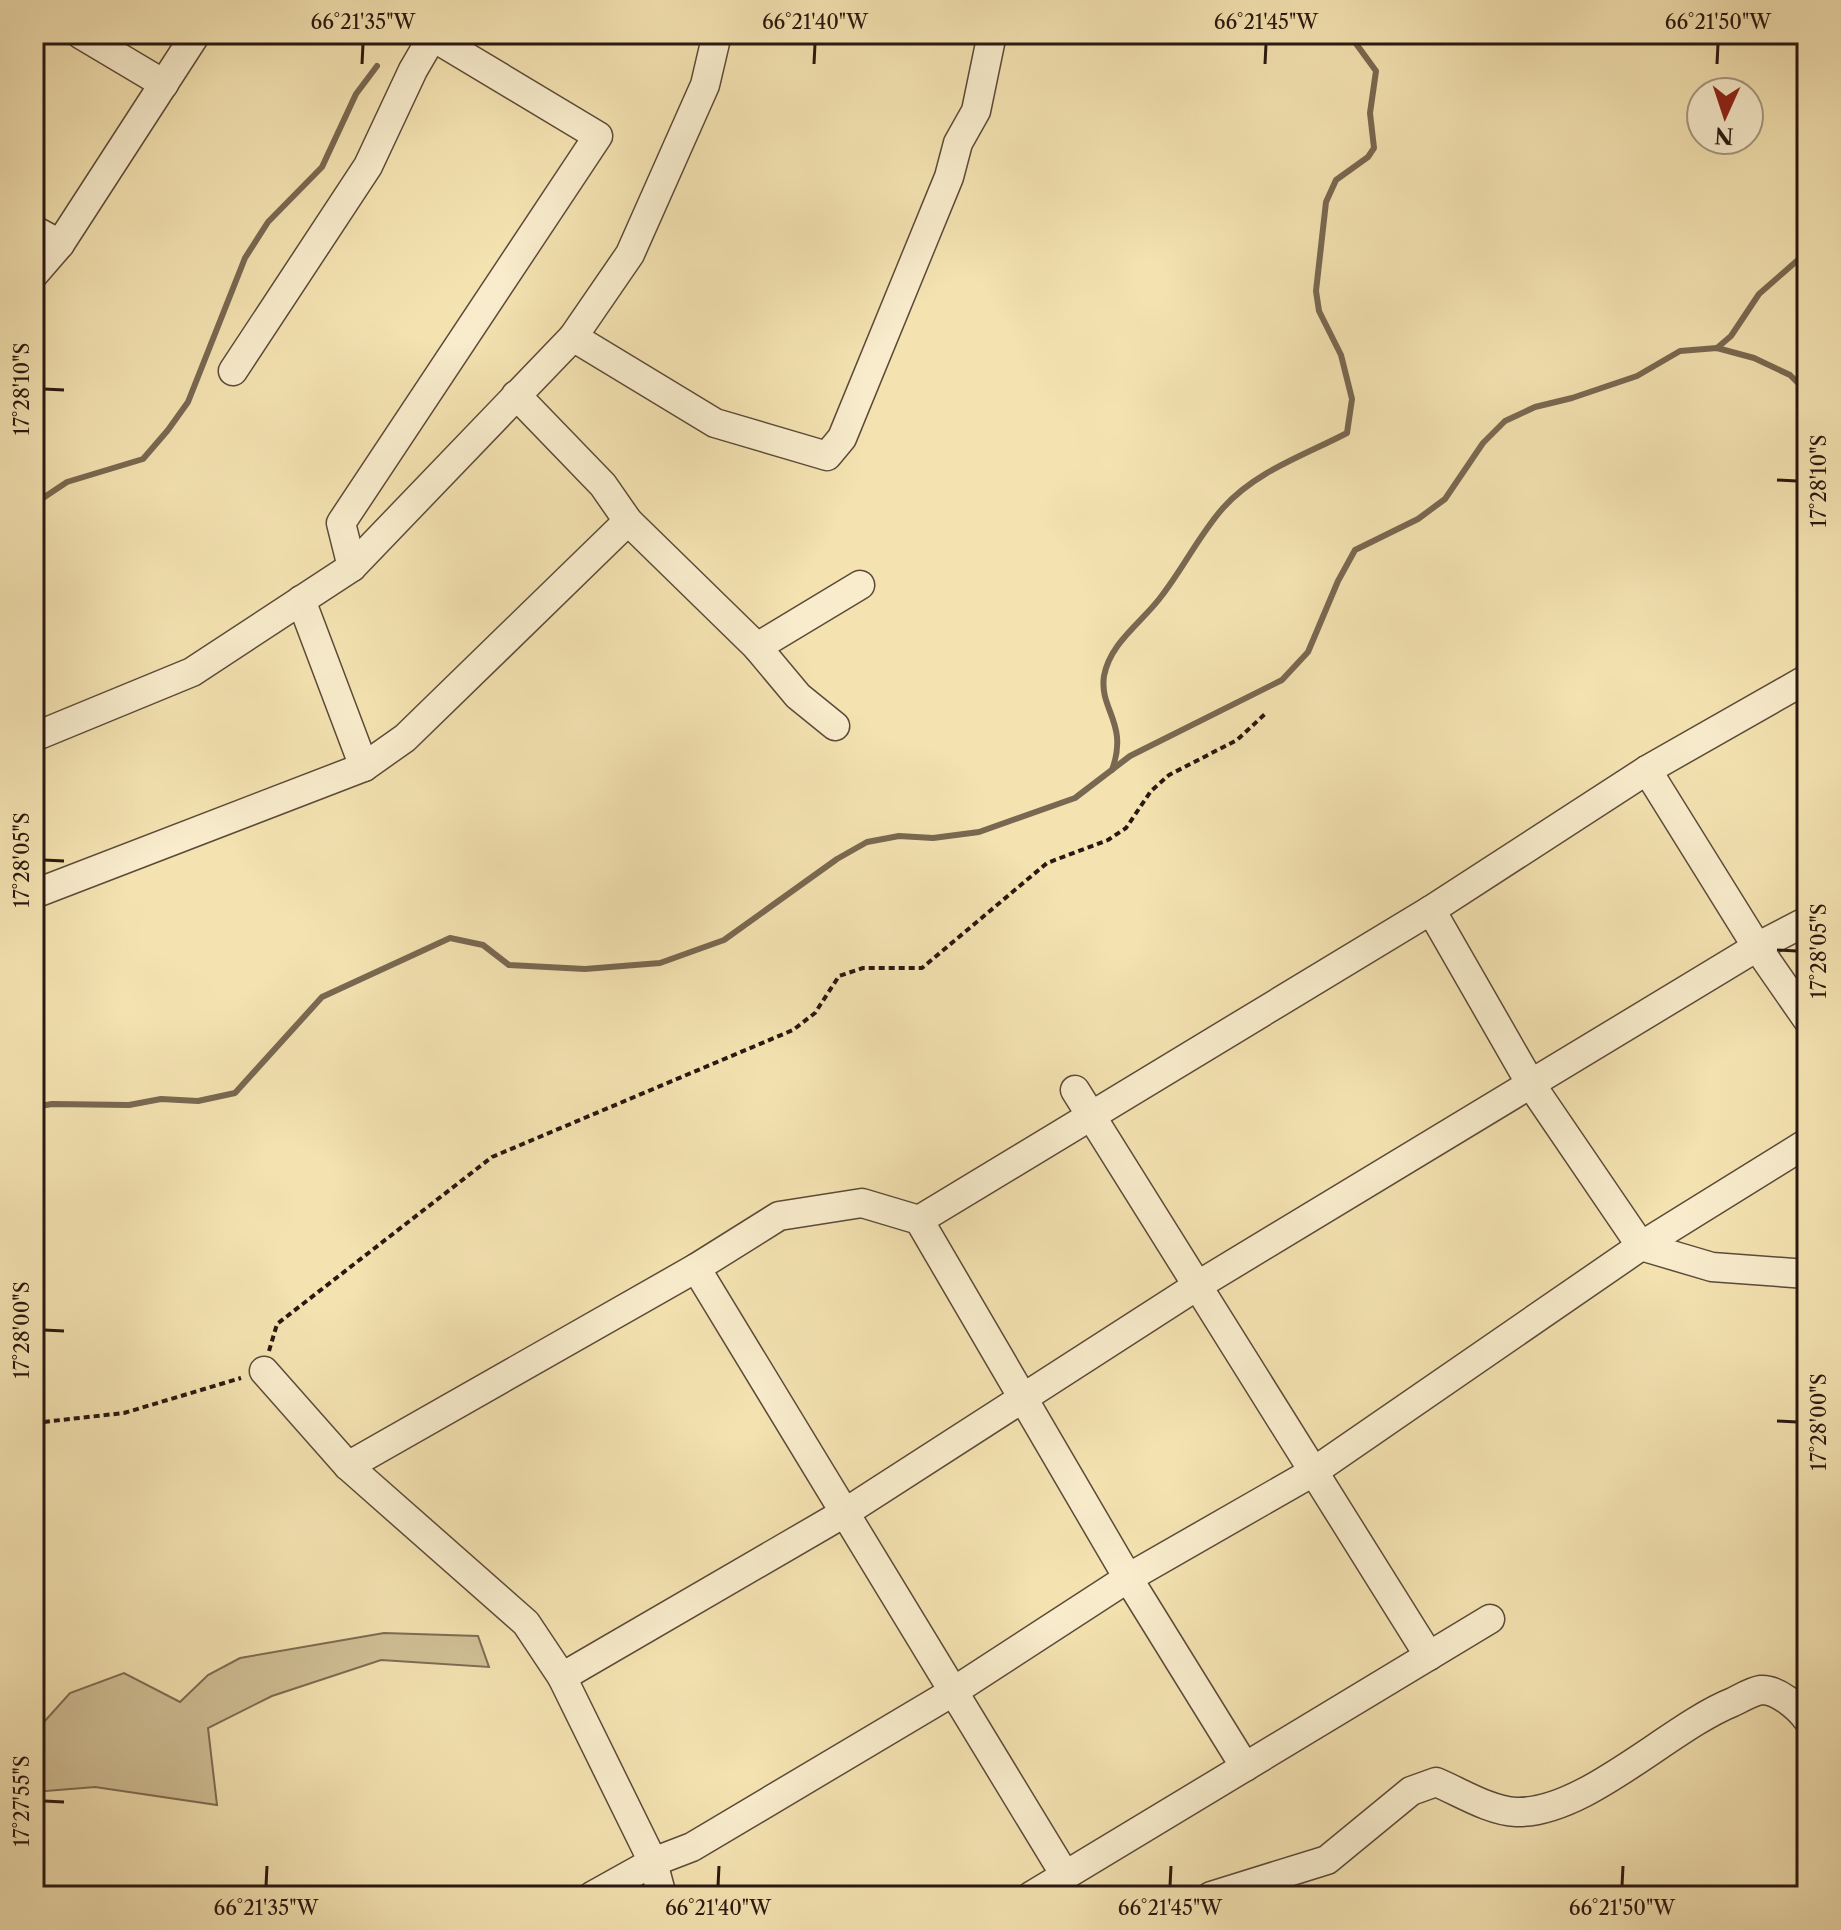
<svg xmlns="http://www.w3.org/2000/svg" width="1841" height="1930" font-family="'Libre Caslon Text',serif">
<rect width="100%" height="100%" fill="#f4e2b1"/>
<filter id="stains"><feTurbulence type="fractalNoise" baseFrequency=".0025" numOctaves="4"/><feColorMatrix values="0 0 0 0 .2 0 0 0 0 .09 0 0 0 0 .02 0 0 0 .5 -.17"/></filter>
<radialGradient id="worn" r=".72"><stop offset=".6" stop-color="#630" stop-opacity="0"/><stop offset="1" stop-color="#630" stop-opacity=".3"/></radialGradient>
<polygon fill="#d1c096" stroke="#7d6c54" stroke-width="2" points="384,1633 478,1636 489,1667 381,1660 272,1696 208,1728 217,1805 95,1787 34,1792 34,1733 70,1693 124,1673 180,1702 208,1675 240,1658"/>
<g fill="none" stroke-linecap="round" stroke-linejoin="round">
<g stroke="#796851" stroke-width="6">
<polyline points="1717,348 1731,336 1759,294 1807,252"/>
<polyline points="34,504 67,482 143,459 168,430 188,402 245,258 268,222 322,167 356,94 377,66"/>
<path d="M1112,770C1129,723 1099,710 1104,676C1110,643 1141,623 1160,598C1183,569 1199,535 1223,508C1256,471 1305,455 1347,433L1352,399L1341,355L1319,311L1316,291L1326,202L1336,180L1368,157L1374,148L1370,113L1376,71L1349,34"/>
<polyline points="34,1107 52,1104 129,1105 161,1099 198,1101 235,1093 322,997 450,938 483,945 509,965 585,969 660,963 724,940 837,859 867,842 899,836 933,838 979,832 1075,798 1130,756 1282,680 1308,652 1338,581 1355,550 1418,519 1445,499 1483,443 1505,421 1535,407 1572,398 1637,376 1680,351 1717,348 1754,358 1790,375 1807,392"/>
</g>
<defs>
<g id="minor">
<polyline points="80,34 164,84"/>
<polyline points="34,230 60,244"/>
<polyline points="34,274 60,244 196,34"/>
<polyline points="573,337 715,423 827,456 842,438 949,177 958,143 976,111 992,34"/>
<polyline points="233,371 368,166 413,70 434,34"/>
<polyline points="516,395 603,485 628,521 757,647 798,696 835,726"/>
<polyline points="352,567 341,523 598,136 428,34"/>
<polyline points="301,600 364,767"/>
<polyline points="757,647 860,585"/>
<polyline points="34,737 192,672 352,567 573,337 630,254 705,85 717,34"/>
<polyline points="1647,770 1757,947 1807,1019"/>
<polyline points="34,894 364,767 405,738 628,521"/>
<polyline points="1431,910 1532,1086 1641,1246 1712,1267 1807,1274"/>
<polyline points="1075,1090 1429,1656"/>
<polyline points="919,1220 1431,910 1647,770 1807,679"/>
<polyline points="696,1268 779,1216 862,1203 919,1220 1128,1578 1245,1767"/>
<polyline points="264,1371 348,1466 526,1623 562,1677 653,1862 662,1896"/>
<polyline points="348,1466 696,1268 1065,1875"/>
<polyline points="562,1677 846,1512 1200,1284 1757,947 1807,921"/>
<polyline points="592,1896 653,1862 692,1847 951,1693 1128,1578 1313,1472 1641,1246 1807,1143"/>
<polyline points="1031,1896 1490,1619"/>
<path d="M1211,1896L1327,1860L1411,1791L1436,1782C1460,1792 1490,1811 1516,1812C1585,1814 1670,1727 1733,1702C1741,1698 1753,1691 1761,1690C1777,1689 1798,1707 1807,1719"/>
</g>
</defs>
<use href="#minor" stroke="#5c4a39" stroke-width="31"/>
<g stroke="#291811" stroke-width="4" stroke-dasharray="6 4" stroke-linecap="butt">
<polyline points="269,1351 277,1324 492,1157 793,1030 815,1013 839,976 863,968 922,968 1047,863 1108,840 1126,828 1151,791 1169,775 1237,740 1265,714"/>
<polyline points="34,1423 124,1413 241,1378"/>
</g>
<use href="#minor" stroke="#f8eccc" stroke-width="28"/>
</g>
<path fill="none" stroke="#291811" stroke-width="3" d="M362,64L363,44M814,64L815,44M1265,64L1266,44M1717,64L1718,44M44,389L64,390M1777,480L1797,481M44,860L64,861M1777,950L1797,951M44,1330L64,1331M1777,1421L1797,1422M44,1801L64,1802M266,1886L267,1866M718,1886L719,1866M1170,1886L1171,1866M1622,1886L1623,1866"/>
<rect width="1841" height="1930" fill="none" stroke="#f4e2b1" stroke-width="88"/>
<g transform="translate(1725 116) rotate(183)"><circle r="38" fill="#f8eccc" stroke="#a59781" stroke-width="2"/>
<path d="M0-6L14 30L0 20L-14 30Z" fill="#8f2418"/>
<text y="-12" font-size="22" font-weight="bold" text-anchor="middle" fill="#291811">N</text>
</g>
<rect x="44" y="44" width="1753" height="1842" fill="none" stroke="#291811" stroke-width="3"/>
<g font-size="20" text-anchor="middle" fill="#291811">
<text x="363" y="29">66°21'35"W</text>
<text x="815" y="29">66°21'40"W</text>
<text x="1266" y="29">66°21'45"W</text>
<text x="1718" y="29">66°21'50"W</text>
<text transform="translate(22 389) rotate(-90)" y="7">17°28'10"S</text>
<text transform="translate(1819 481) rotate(-90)" y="7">17°28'10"S</text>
<text transform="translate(22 860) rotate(-90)" y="7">17°28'05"S</text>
<text transform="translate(1819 951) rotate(-90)" y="7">17°28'05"S</text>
<text transform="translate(22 1330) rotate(-90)" y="7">17°28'00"S</text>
<text transform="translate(1819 1422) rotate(-90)" y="7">17°28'00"S</text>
<text transform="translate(22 1801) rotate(-90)" y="7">17°27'55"S</text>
<text x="266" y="1915">66°21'35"W</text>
<text x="718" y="1915">66°21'40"W</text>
<text x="1170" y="1915">66°21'45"W</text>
<text x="1622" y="1915">66°21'50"W</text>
</g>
<rect width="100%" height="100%" filter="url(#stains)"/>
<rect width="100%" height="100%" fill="url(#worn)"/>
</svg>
